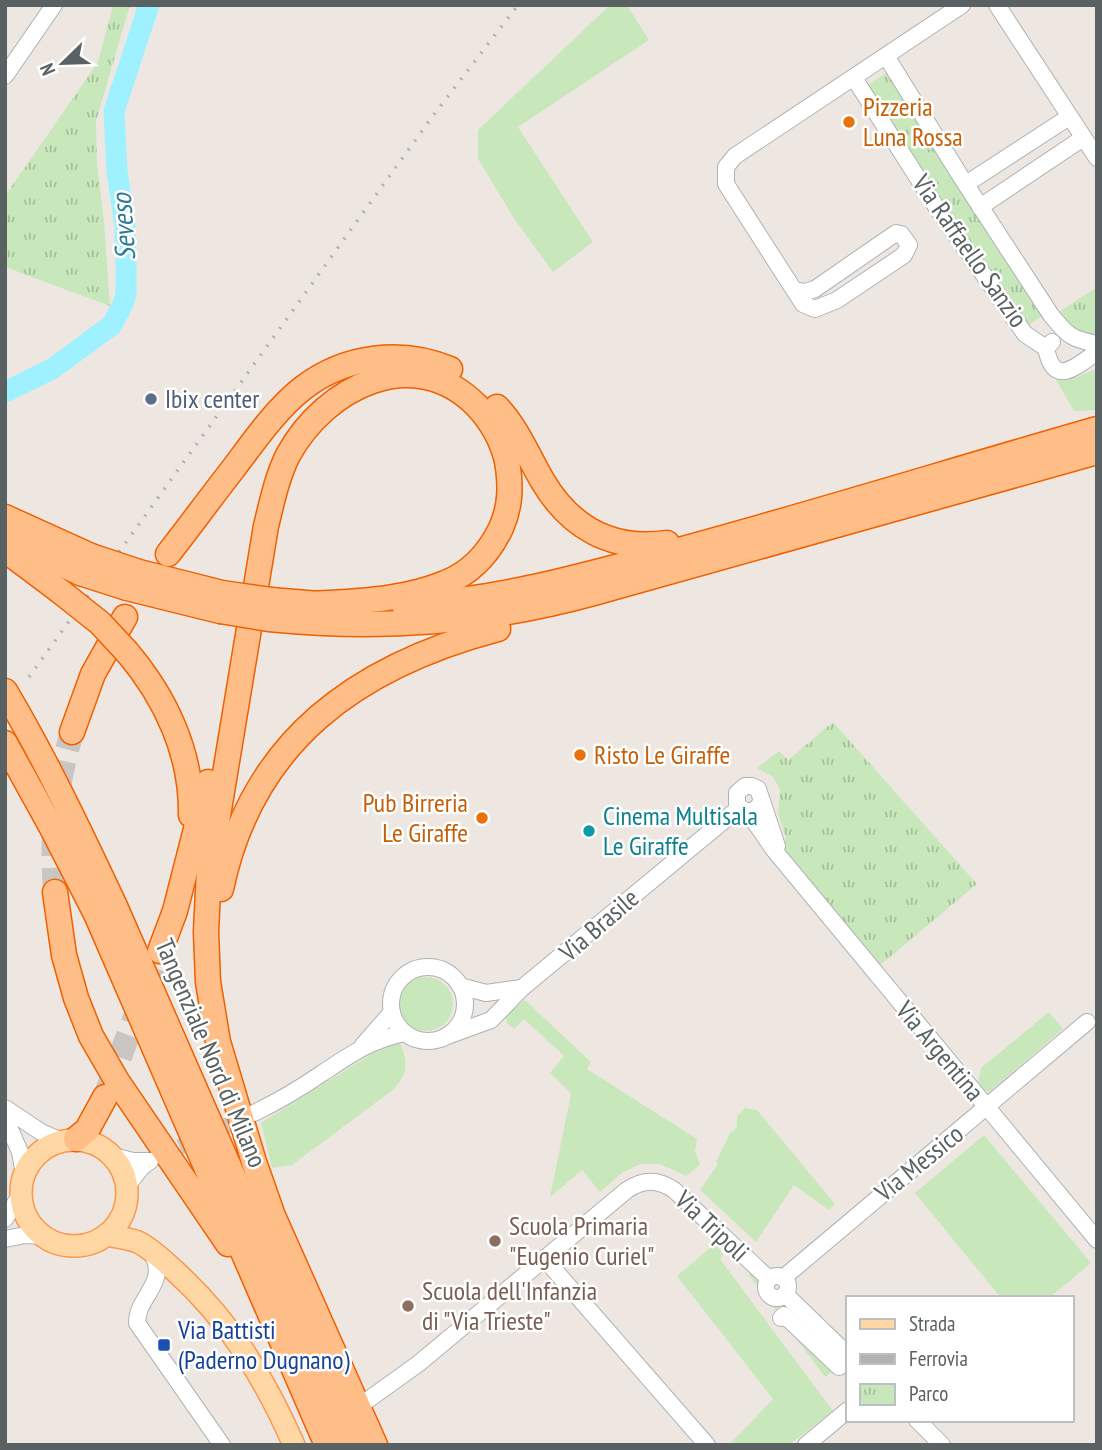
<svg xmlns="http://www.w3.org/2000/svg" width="1102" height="1450" font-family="'PT Sans Narrow',sans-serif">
<defs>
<pattern id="park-tufts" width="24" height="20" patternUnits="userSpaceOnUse" patternTransform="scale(1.75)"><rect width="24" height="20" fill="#c8e8bb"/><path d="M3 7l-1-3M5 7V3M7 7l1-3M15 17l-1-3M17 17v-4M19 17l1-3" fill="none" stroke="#a5bf9c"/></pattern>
</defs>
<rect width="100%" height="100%" fill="#eee7e1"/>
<g fill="#c8e8bb">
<polygon points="610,5 627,5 649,40 518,127 593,242 553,272 515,220 478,159 478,130"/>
<polygon points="1097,369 1097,410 1074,411 1056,380 1077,377"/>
<circle cx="426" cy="1004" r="27"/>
<polygon points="525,1000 591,1062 587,1069 697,1139 695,1151 700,1165 686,1176 660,1164 641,1164 623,1172 600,1192 582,1170 550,1197 571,1094 550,1073 564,1056 524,1019 514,1029 507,1023 505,1017"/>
<polygon points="1049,1012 1063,1029 990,1091 985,1091 978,1083 981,1068"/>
<path d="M400,1043C408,1064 409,1071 394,1089L292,1165L272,1168L261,1123L381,1048Z"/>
<polygon points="745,1108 757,1110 835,1204 829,1210 794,1185 756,1242 700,1190 718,1164 716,1162 730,1133 737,1127 737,1116"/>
<polygon points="984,1135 1091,1263 1049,1298 1001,1298 915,1193"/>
<polygon points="717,1242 721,1246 718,1248 723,1255 720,1259 833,1411 789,1445 729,1445 773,1399 677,1276"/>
<path d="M753,1270C759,1277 764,1293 769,1296C775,1301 783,1300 790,1305L782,1315L837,1368L825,1377L749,1275Z"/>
</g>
<g fill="url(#park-tufts)">
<polygon points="113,5 130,5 96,121 97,164 104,220 110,306 5,267 5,196 98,62"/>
<polygon points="889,71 1047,313 1025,327 866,86"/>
<polygon points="1097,287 1097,341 1077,334 1059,312"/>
<polygon points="833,722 977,884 878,967 788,857 782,846 786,838 778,814 780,790 773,777 757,768 779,751 788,760"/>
</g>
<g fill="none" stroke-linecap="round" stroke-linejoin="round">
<polyline stroke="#a0f1ff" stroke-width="21" points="5,392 52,369 112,325 123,304 126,294 126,262 125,226 117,171 114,111 149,5"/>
<polyline stroke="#c9c6c2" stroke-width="16" stroke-dasharray="16 8" stroke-linecap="butt" points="158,1157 249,1116"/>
<g stroke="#c9c6c2" stroke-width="24" stroke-dasharray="24 12" stroke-linecap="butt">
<path d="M55,892C51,830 55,791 72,732"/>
<polyline points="107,1091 160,951"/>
</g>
<defs>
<g id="minor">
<polyline points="997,5 1097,158"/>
<path d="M886,56L961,177L1051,315C1067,335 1071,339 1097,344"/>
<polyline points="5,76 54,5"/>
<polyline points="854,78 935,205 1025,334 1046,348"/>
<polyline points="966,184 1069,117"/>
<polyline points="980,207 1083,138"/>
<polyline points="794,290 805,292 815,289 896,233 901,234 909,245 904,255 837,300 815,309 803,304 794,290 726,184 726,167 735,156 962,5"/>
<path d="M1052,342L1046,348C1054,389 1076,366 1097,352"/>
<polyline points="761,803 754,811 744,811 737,804 737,793 745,786 752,786 758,789 777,846"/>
<polyline points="747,811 774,850 1097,1240"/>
<circle cx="428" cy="1004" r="37"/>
<polyline points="460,986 486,993 522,988"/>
<polyline points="447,1036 491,1020 522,988 739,808"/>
<polyline points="363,1045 392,1012"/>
<polyline points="5,1108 41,1132 62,1141"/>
<path d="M254,1113C277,1102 299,1089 321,1074C350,1055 370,1040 405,1033"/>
<polyline points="5,1118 20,1152 24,1174"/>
<polyline points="113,1156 133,1161 150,1161"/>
<polyline points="127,1186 141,1168 150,1161"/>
<polyline points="5,1219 21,1194"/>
<polyline points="5,1239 25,1235 44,1236"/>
<path d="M151,1251C170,1284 137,1295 137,1323L222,1445"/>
<polyline points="544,1258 707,1445"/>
<circle cx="777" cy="1287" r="11"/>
<polyline points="783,1278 1087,1022"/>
<polyline points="785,1294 848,1355"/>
<polyline points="781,1318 784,1315 839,1367"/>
<path d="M365,1402L418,1364L627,1190C643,1179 658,1179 674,1190L769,1279"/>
<polyline points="917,1420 942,1445"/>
<polyline points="806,1445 848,1410"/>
</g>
<g id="major">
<circle cx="74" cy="1193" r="53"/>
<path d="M106,1235C117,1237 128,1238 138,1242C152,1249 165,1262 176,1272C230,1321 265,1379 294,1445"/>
</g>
<g id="highway">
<path d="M497,407C517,428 528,456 542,480C570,528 612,551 667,543"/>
<polyline points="5,517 91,556"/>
<polyline points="5,537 80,573"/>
<polyline points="9,553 61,592"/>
<path d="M168,554C190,526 211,497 233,469C254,441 276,409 303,388C346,355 402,349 450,369"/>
<polyline points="139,572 222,593"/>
<polyline points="127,588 220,611"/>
<polyline points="271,600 330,605"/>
<path d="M314,604C359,601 404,600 445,583C471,573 489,553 501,528C511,506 511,485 507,461C502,440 492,422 477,406C414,342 325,387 288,455C277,477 272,502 266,526L209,870L206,932L208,982L218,1042L254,1162L273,1216L375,1445"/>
<path d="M404,605C498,601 589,574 679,550C819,512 957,469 1097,429"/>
<path d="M269,619C381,630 485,623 594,593L1097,452"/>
<path d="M127,652C166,698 192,754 191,815"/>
<path d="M5,691C46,760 80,832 114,904L351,1445"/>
<polyline points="72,732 93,674 125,617"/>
<polyline points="5,743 53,830 96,914 327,1445"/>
<path d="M221,889C252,740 358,666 498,629"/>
<polyline points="55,892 64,955 76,998 91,1036 117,1081 228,1244"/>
<polyline points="160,951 175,911 208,782"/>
<polyline points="76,1139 87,1130 105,1097"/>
</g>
</defs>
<use href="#minor" stroke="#adb3b5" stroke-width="18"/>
<use href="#major" stroke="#fc984c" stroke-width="24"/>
<use href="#highway" stroke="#ef6000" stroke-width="27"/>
<use href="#minor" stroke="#fff" stroke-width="16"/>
<use href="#major" stroke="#ffd7a5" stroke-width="21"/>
<use href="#highway" stroke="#ffbe87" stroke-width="24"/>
<polyline stroke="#b1b2b3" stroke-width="3.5" stroke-dasharray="2 9" stroke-linecap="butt" points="29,677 432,117 518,5"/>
<defs>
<g id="highway-bridge">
<polyline points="91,556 139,572"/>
<polyline points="80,573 127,588"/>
<polyline points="61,592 100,623 127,652"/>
<polyline points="222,593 271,600"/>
<polyline points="220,611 269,619"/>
</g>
</defs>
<use href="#highway-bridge" stroke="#ef6000" stroke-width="27" stroke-linecap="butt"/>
<use href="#highway-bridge" stroke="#ffbe87" stroke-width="24"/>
</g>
<g fill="#e8710a" stroke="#fff" stroke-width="2.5">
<circle cx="849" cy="122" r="7"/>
<circle cx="580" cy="755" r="7"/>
<circle cx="482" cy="818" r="7"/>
</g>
<circle fill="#5c6f8a" stroke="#fff" stroke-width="2.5" cx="151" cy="399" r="7"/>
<circle fill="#0f9aa8" stroke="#fff" stroke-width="2.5" cx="589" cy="831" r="7"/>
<g fill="#8d6e63" stroke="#fff" stroke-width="2.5">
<circle cx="495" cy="1241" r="7"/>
<circle cx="408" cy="1306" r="7"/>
</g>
<rect fill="#1a4fb4" stroke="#fff" stroke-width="2.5" x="157" y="1338" width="14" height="14" rx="3.5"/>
<g text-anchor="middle" stroke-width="5" stroke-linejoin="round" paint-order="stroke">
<g font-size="26" fill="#c56008" stroke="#fff" text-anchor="start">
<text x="863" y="116">Pizzeria<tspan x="863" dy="30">Luna Rossa</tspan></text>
<text x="594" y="764">Risto Le Giraffe</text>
<text x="468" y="812" text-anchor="end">Pub Birreria<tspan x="468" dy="30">Le Giraffe</tspan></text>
</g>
<g font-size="26" fill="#5a6163" stroke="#fff">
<text transform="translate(970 251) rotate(55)" y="9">Via Raffaello Sanzio</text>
<text transform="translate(599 925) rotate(-41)" y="9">Via Brasile</text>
<text transform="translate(940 1051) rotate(50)" y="9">Via Argentina</text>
<text transform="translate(211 1053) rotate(67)" y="9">Tangenziale Nord di Milano</text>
<text transform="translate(919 1163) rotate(-39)" y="9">Via Messico</text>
<text transform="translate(712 1226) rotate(43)" y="9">Via Tripoli</text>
</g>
<g font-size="26" fill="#4e5e75" stroke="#fff" text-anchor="start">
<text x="165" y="408">Ibix center</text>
</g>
<g font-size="26" fill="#0d838f" stroke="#fff" text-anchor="start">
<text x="603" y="825">Cinema Multisala<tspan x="603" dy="30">Le Giraffe</tspan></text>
</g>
<g font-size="26" fill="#785e54" stroke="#fff" text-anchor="start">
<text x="509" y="1235">Scuola Primaria<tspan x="509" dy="30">"Eugenio Curiel"</tspan></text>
<text x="422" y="1300">Scuola dell'Infanzia<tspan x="422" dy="30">di "Via Trieste"</tspan></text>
</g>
<g font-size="26" fill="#164399" stroke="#fff" text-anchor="start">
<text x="178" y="1339">Via Battisti<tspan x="178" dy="30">(Paderno Dugnano)</tspan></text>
</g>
<g font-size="28" font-style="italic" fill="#2d7c94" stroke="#fff">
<text transform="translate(123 227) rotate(-94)" y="10">Seveso</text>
</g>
</g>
<rect width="1102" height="1450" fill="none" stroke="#5a6163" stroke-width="14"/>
<rect x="846" y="1296" width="228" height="126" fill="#ffffff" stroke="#bdc0c1" stroke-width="2"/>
<rect x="860" y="1319" width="35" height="10" fill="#ffd7a5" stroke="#bdc0c1" stroke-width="2"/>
<text x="909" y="1331" font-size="21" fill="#5a6163">Strada</text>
<rect x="860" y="1354" width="35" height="10" fill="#b1b2b3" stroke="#bdc0c1" stroke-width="2"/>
<text x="909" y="1366" font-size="21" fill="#5a6163">Ferrovia</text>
<rect x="860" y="1384" width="35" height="21" fill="url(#park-tufts)" stroke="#bdc0c1" stroke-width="2"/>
<text x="909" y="1401" font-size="21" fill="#5a6163">Parco</text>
<g transform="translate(63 63) rotate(247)" stroke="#ffffff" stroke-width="5" paint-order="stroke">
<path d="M0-5L12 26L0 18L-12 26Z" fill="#5a6163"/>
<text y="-10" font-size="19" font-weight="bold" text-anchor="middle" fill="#5a6163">N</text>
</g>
</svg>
